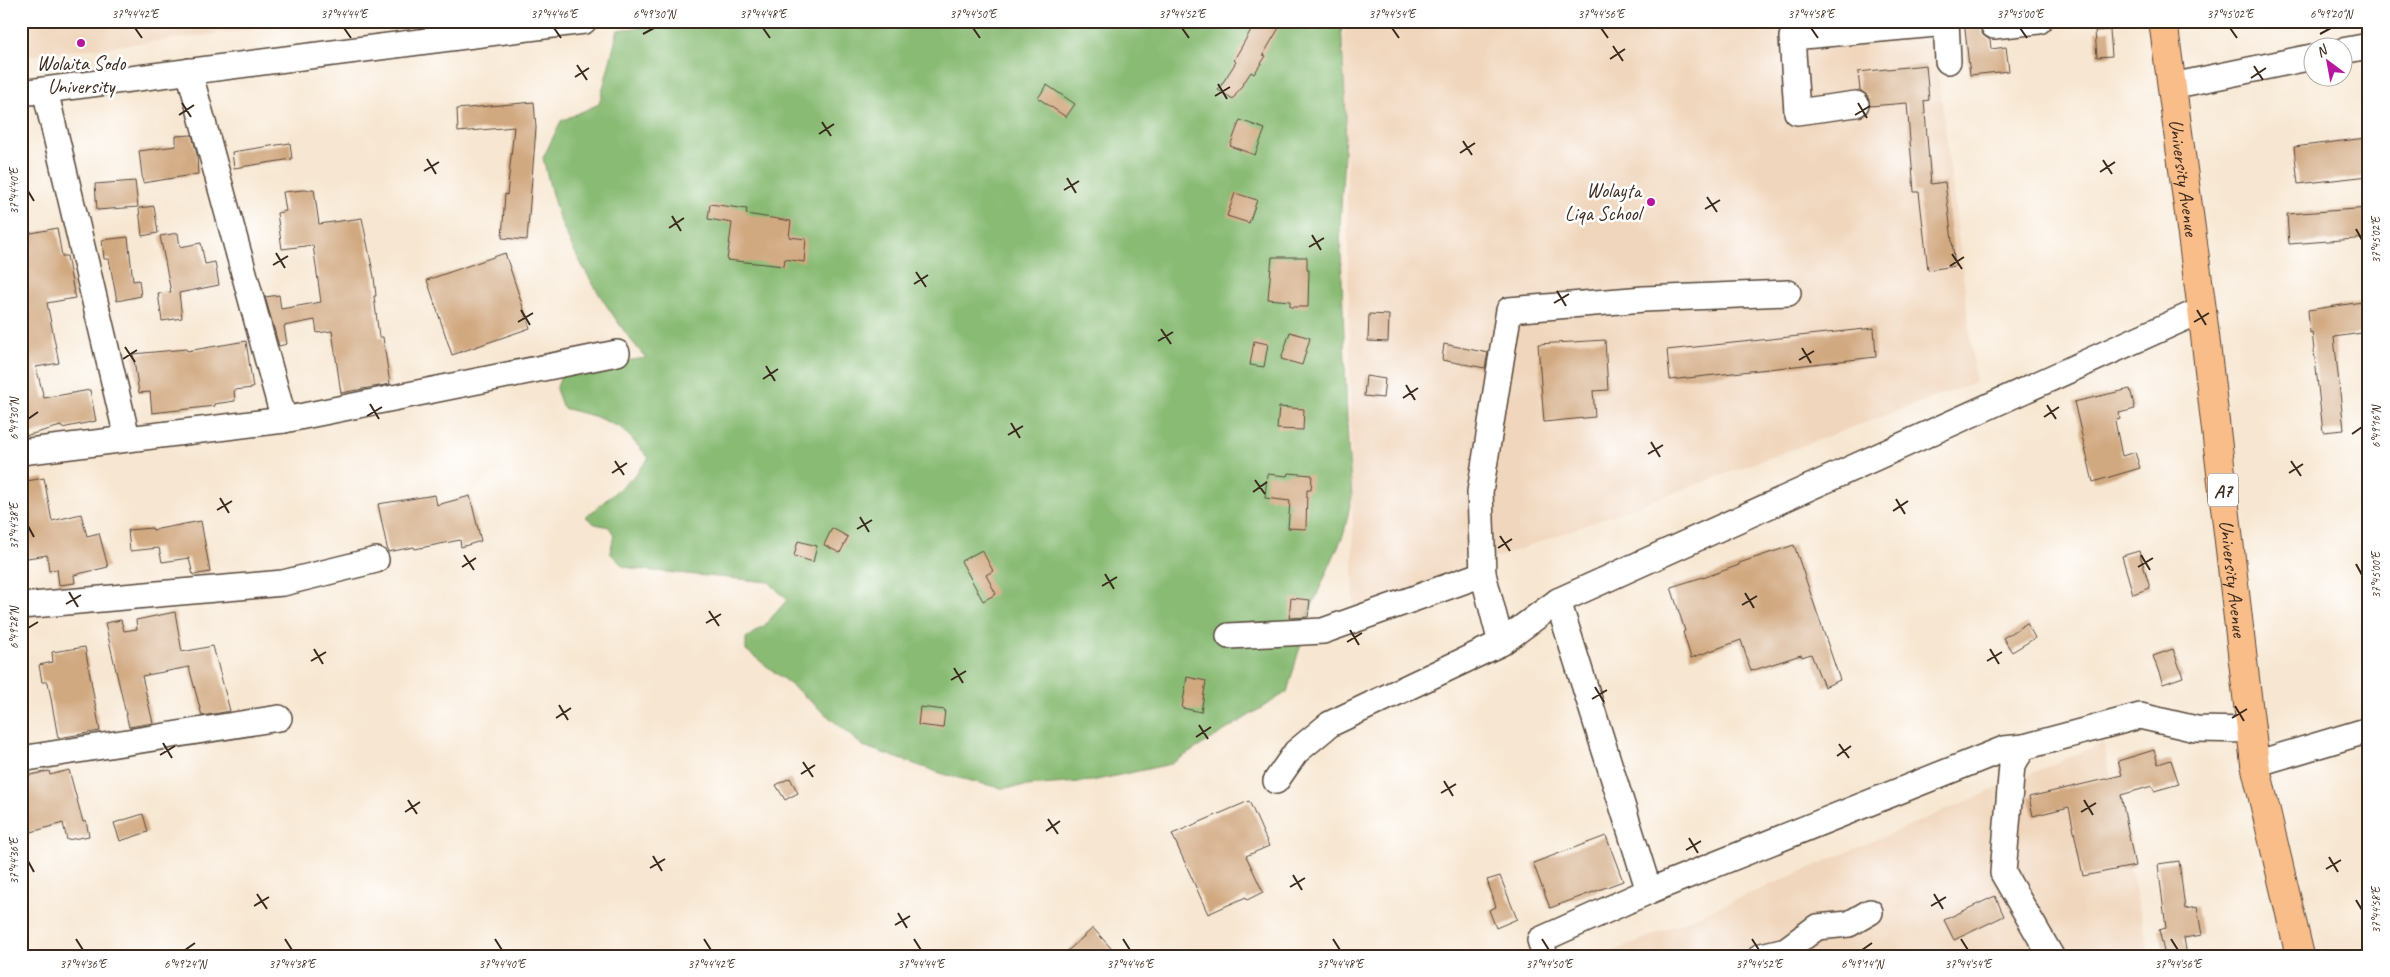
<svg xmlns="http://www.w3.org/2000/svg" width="2390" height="977" font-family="Caveat,sans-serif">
<rect width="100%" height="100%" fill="#fff"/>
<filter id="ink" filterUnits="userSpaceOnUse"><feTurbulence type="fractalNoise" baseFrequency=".02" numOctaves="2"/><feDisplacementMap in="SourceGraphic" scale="10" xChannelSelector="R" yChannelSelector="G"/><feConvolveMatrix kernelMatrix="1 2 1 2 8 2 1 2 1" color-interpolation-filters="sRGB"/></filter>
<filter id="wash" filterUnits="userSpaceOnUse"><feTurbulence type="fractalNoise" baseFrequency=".0096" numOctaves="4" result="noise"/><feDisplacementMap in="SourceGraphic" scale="20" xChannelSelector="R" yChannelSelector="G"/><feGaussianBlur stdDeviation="1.12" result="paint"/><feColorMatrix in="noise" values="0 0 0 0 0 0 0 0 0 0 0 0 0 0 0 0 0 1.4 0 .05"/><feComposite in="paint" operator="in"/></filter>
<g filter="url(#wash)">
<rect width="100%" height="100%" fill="#f7e7d2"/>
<g fill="#f0d6bc">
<polygon points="21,21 327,21 21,57"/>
<polygon points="1344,21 1932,21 1976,382 1354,610"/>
<polygon points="2103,743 2150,956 1603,956"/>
</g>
<path fill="#89bb74" stroke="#627249" d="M697,21H1341L1346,117L1340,226L1348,445L1352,496L1344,533L1311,608L1287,692L1171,764L1092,781L1001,788L946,775L863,746L795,688L746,650V638L764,626L787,600L769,582L635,569L623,566L610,553L614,535L609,527L595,524L586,517L633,477L649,458L622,428L594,416L563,408L556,389L564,370L646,358C617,326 574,258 559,217C552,198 548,177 543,158L561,121L599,104L618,30Z"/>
<g id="blocks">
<g fill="#d1a981">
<polygon points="1256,21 1283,21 1263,55 1266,56 1254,74 1251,72 1233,99 1218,90 1236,62 1234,60"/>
<polygon points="1964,21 1981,21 1980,28 1983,35 1990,40 1991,49 2006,47 2009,71 1970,75"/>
<polygon points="2110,30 2112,56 2097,57 2095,31"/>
<polygon points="1926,65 1929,100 1924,101 1931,184 1945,182 1955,266 1928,270 1919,192 1914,192 1907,103 1870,106 1868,96 1860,90 1858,72"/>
<polygon points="1047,85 1075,104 1066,117 1038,98"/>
<polygon points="534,102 536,128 527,240 502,238 505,194 507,195 514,127 458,132 457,109"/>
<polygon points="1240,120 1265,129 1255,155 1230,146"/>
<polygon points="192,135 197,154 198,174 143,183 139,151 176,146 176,136"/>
<polygon points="2366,138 2369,176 2298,184 2294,147"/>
<polygon points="290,143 292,159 234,168 232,152"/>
<polygon points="135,181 138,207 97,210 95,184"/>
<polygon points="314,189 319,224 362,218 374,277 376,296 374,296 379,337 383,337 390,384 341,393 332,331 317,333 315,320 284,326 287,344 279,346 265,297 279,295 281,309 321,302 313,245 282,249 277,213 286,211 283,192"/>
<polygon points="1235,193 1257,200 1249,223 1227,216"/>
<polygon points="710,204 747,209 746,214 791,221 789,237 806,239 804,262 785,259 784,266 727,260 732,223 708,219"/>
<polygon points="154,206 158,233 142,236 139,208"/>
<polygon points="2369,208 2369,238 2289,244 2287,214"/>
<polygon points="57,228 62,256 67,256 75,298 47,303 59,363 36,367 44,398 90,390 96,421 62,428 61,426 21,437 21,235"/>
<polygon points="178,233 180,247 201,243 205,264 215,262 219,285 179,293 182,318 162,321 158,293 171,292 160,236"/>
<polygon points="128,237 133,281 139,280 141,296 117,301 109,259 104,259 102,240"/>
<polygon points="505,253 530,328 452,355 427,280"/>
<polygon points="1272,257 1307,257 1307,270 1309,270 1308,307 1290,307 1290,301 1268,299"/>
<polygon points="2369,301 2369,332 2334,337 2344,430 2323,432 2312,332 2310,333 2308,310"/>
<polygon points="1369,314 1389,315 1388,342 1368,341"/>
<polygon points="1874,328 1876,357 1670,380 1667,350"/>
<polygon points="1290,332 1310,338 1302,365 1281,359"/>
<polygon points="1605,340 1608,390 1593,391 1595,417 1544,422 1538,344"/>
<polygon points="246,341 253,388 234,390 235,401 214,404 215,406 152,413 150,392 139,393 133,354 186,349 187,351"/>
<polygon points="1254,341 1268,344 1264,367 1250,365"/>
<polygon points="1444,344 1488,353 1485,368 1442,360"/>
<polygon points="1366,376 1385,379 1383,398 1364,396"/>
<polygon points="2130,389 2135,409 2119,413 2120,419 2115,421 2122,456 2135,452 2140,468 2093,482 2074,402"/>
<polygon points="1279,407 1304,409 1303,430 1277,429"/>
<polygon points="1288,473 1312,475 1311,490 1307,490 1306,529 1288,528 1290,501 1265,498 1267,474 1287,476"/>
<polygon points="44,478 52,521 81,514 87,536 99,533 108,567 74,575 75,583 59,585 57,569 49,571 47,555 21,559 21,482"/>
<polygon points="435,495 437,505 470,496 481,541 461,547 460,540 415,549 414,547 388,552 378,504"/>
<polygon points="201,521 210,572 193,575 189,558 162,562 159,548 130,551 128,530 152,528 153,530"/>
<polygon points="832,528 848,537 840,553 824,545"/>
<polygon points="798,541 817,546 813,562 794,556"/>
<polygon points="1794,545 1840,680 1824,687 1811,654 1802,657 1801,655 1751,671 1741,640 1691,658 1683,632 1685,631 1671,587 1703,577 1703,578 1739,565 1739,563"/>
<polygon points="982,550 993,571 986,575 996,594 983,601 961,561"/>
<polygon points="2139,551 2150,588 2133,594 2122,556"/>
<polygon points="1291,598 1310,600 1308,617 1289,618"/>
<polygon points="175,612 182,652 213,646 230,711 202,716 189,667 142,676 153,723 129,727 105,623 121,620 124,631 137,629 136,620"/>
<polygon points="2027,623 2035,638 2012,652 2003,638"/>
<polygon points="85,647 100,731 58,738 48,682 42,682 39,665 53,662 52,652"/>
<polygon points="2173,649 2183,677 2163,684 2153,656"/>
<polygon points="1187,677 1206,681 1201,712 1182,708"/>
<polygon points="920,707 945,710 943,728 918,725"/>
<polygon points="2154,750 2158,764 2171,760 2179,784 2154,791 2152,786 2121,795 2135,866 2083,876 2069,807 2033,816 2029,797 2122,775 2118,761"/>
<polygon points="69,770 83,822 86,821 89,836 67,840 63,823 21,835 21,777 49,771 50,775"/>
<polygon points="790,778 798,793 785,800 776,785"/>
<polygon points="1249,801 1269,846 1246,856 1263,892 1247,900 1246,897 1208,914 1172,834"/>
<polygon points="143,814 148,832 120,841 114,823"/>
<polygon points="1606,836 1623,881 1550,908 1533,863"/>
<polygon points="2179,861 2185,909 2197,907 2202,935 2184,938 2187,956 2165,956 2159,930 2166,928 2158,864"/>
<polygon points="1500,876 1517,919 1496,928 1489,910 1496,907 1487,880"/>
<polygon points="1995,896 2004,916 1954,940 1944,920"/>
<polygon points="1093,928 1118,956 1062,956"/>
</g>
</g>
</g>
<g filter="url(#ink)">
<use href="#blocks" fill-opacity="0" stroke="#574639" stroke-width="1"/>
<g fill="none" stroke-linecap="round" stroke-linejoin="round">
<defs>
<g id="minor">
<polyline points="1946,21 1948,61"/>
<polyline points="1994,26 2039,21"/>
<polyline points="2342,51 2369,46"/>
<polyline points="189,71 284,420"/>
<polyline points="2172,86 2312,57"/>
<polyline points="45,90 127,437"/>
<polyline points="21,93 584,21"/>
<polyline points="1856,104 1797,112 1792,37 1947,23"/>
<polyline points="21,452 284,420 617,353"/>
<polyline points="1483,574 1480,492 1509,310 1644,299 1788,293"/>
<polyline points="21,606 283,583 376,560"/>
<polyline points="1229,636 1323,631 1483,574 1501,643 1558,601"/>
<polyline points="2024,747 2012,765 2003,873 2051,956"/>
<polyline points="21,759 279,718"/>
<polyline points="2255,764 2369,730"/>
<polyline points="1276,781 1296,752 1330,724 1501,643"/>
<polyline points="1649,891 1558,601 2202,310"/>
<polyline points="1545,956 1540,940 1649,891 2004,749 2024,747 2140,716 2196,729 2252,730"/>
<polyline points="1761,956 1786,950 1817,927 1849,924 1870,912"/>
</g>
<g id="highway">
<path id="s1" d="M2163,21L2202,310L2255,764L2300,956"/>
</g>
</defs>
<use href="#minor" stroke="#574639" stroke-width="28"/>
<use href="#highway" stroke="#574639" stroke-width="30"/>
<use href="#minor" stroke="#fff" stroke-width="25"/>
<use href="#highway" stroke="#f8bd89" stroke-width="28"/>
</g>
</g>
<path fill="none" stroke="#3b2a1e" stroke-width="2" d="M135,28L142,38M344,28L351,38M554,28L561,38M763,28L770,38M973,28L980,38M1182,28L1189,38M1392,28L1399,38M1601,28L1608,38M1811,28L1818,38M2020,28L2027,38M2230,28L2237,38M643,34L654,28M2320,34L2331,28M1613,46L1623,61M1610,59L1625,49M577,65L587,80M2254,66L2263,80M575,77L589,68M2251,78L2266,68M1218,84L1227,99M1215,96L1230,87M182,103L191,117M1858,103L1867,118M179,115L194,105M1855,115L1870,106M822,122L831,136M819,134L834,124M1463,141L1472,155M1460,153L1475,143M427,159L436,174M2103,160L2112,174M424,171L439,162M2100,172L2115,162M1067,178L1076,193M1064,190L1079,181M28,191L34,201M1707,197L1717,212M1705,209L1720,200M672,216L681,231M669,228L684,218M2356,229L2362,240M1312,235L1321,250M1309,247L1324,238M276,253L285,268M1952,254L1962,269M273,265L288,256M1950,266L1964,257M916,272L926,287M914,284L928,275M1557,291L1566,306M1554,303L1569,294M521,310L530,325M2197,310L2206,325M518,322L533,313M2194,322L2209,313M1161,329L1171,344M1158,341L1173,332M125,347L135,362M1802,348L1811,363M123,359L137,350M1799,360L1814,351M766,366L775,381M763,379L778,369M1406,385L1415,400M1403,398L1418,388M370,404L379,419M2047,405L2056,419M367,416L382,407M2044,417L2059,407M28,419L38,412M1011,423L1020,438M2352,434L2362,427M1008,435L1023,426M1651,442L1660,457M1648,454L1663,445M615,461L624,475M2291,461L2301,476M612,473L627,463M2289,473L2303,464M1255,480L1265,494M1253,492L1267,482M220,498L229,513M1896,499L1905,514M217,510L232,501M1893,511L1908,501M860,517L869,532M28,526L34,537M857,529L872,520M1500,536L1510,551M1498,548L1512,539M464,555L474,570M2141,555L2150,570M2356,564L2362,575M462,567L476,558M2138,567L2153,558M1105,574L1114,589M1102,586L1117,577M69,592L78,607M1745,593L1754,608M66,604L81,595M1742,605L1757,596M709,611L719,626M706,623L721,614M28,628L38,622M1350,630L1359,645M1347,642L1362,633M314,649L323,664M1990,649L1999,664M311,661L326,652M1987,661L2002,652M954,668L963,683M951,680L966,671M1595,687L1604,702M1592,699L1607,690M559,705L568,720M2235,706L2244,721M556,718L571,708M2232,718L2247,709M1199,725L1208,739M1196,737L1211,727M163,743L172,758M1839,744L1849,758M160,755L175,746M1837,756L1851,746M803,762L813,777M801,774L815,765M1444,781L1453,796M1441,793L1456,784M408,800L417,814M2084,800L2093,815M405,812L420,802M2081,812L2096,803M1048,819L1058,834M1046,831L1060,821M1689,838L1698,853M1686,850L1701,841M653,856L662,871M2329,857L2338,872M28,861L34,872M650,868L665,859M2326,869L2341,860M1293,875L1302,890M1290,887L1305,878M257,894L267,909M1934,894L1943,909M2356,900L2362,910M254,906L269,897M1931,906L1946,897M898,913L907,928M895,925L910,916M76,939L83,950M285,939L292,950M495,939L502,950M704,939L711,950M914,939L921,950M1123,939L1130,950M1333,939L1340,950M1542,939L1549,950M1752,939L1759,950M1961,939L1968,950M2171,939L2178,950M185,950L195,943M1862,950L1872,943"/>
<g fill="#b5179e" stroke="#fff" stroke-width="2">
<circle cx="81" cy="43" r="5"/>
<circle cx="1651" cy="202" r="5"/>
</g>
<g text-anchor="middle" stroke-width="5" stroke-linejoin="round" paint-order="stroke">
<rect fill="#fff" stroke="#766a62" stroke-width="1" x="2208" y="473.5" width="30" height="33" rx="4"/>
<g font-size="19" font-weight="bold" fill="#3b2a1e">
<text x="2223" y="497">A7</text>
</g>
<g font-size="20" fill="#3b2a1e" stroke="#fff">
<text x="81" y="70">Wolaita Sodo<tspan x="81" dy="23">University</tspan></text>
<text x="1641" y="197" text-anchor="end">Wolayta<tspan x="1641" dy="23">Liqa School</tspan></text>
</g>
<g font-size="20" fill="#3b2a1e" stroke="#fff">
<text dy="7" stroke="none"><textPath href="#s1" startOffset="158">University Avenue</textPath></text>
<text dy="7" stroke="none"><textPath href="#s1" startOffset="562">University Avenue</textPath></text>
</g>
</g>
<rect width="2390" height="977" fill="none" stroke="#fff" stroke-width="55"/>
<g transform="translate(2328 62) rotate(328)"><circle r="24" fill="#ffffff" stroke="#b1aaa5"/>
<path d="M0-4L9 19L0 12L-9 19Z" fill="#b5179e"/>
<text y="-8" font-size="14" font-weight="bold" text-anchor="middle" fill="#3b2a1e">N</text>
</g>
<rect x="28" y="28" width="2334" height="922" fill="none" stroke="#3b2a1e" stroke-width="2"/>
<g font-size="12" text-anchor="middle" fill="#3b2a1e">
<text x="135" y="18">37°44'42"E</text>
<text x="344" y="18">37°44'44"E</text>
<text x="554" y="18">37°44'46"E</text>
<text x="654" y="18">6°49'30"N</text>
<text x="763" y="18">37°44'48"E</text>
<text x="973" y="18">37°44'50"E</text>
<text x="1182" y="18">37°44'52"E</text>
<text x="1392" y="18">37°44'54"E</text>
<text x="1601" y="18">37°44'56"E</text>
<text x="1811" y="18">37°44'58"E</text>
<text x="2020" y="18">37°45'00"E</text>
<text x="2230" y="18">37°45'02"E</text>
<text x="2331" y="18">6°49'20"N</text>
<text transform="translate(14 191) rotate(-90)" y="4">37°44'40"E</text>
<text transform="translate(2376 240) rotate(-90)" y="4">37°45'02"E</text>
<text transform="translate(14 419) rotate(-90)" y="4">6°49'30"N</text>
<text transform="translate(2376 427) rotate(-90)" y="4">6°49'16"N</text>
<text transform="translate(14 526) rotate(-90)" y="4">37°44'38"E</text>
<text transform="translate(2376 575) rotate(-90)" y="4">37°45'00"E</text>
<text transform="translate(14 628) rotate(-90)" y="4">6°49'28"N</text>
<text transform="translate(14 861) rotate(-90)" y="4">37°44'36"E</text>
<text transform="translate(2376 910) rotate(-90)" y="4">37°44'58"E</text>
<text x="83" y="968">37°44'36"E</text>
<text x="185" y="968">6°49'24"N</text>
<text x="292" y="968">37°44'38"E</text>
<text x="502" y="968">37°44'40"E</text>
<text x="711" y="968">37°44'42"E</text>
<text x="921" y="968">37°44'44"E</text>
<text x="1130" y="968">37°44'46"E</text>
<text x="1340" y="968">37°44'48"E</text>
<text x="1549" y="968">37°44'50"E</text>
<text x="1759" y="968">37°44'52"E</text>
<text x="1862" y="968">6°49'14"N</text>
<text x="1968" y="968">37°44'54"E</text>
<text x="2178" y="968">37°44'56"E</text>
</g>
</svg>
